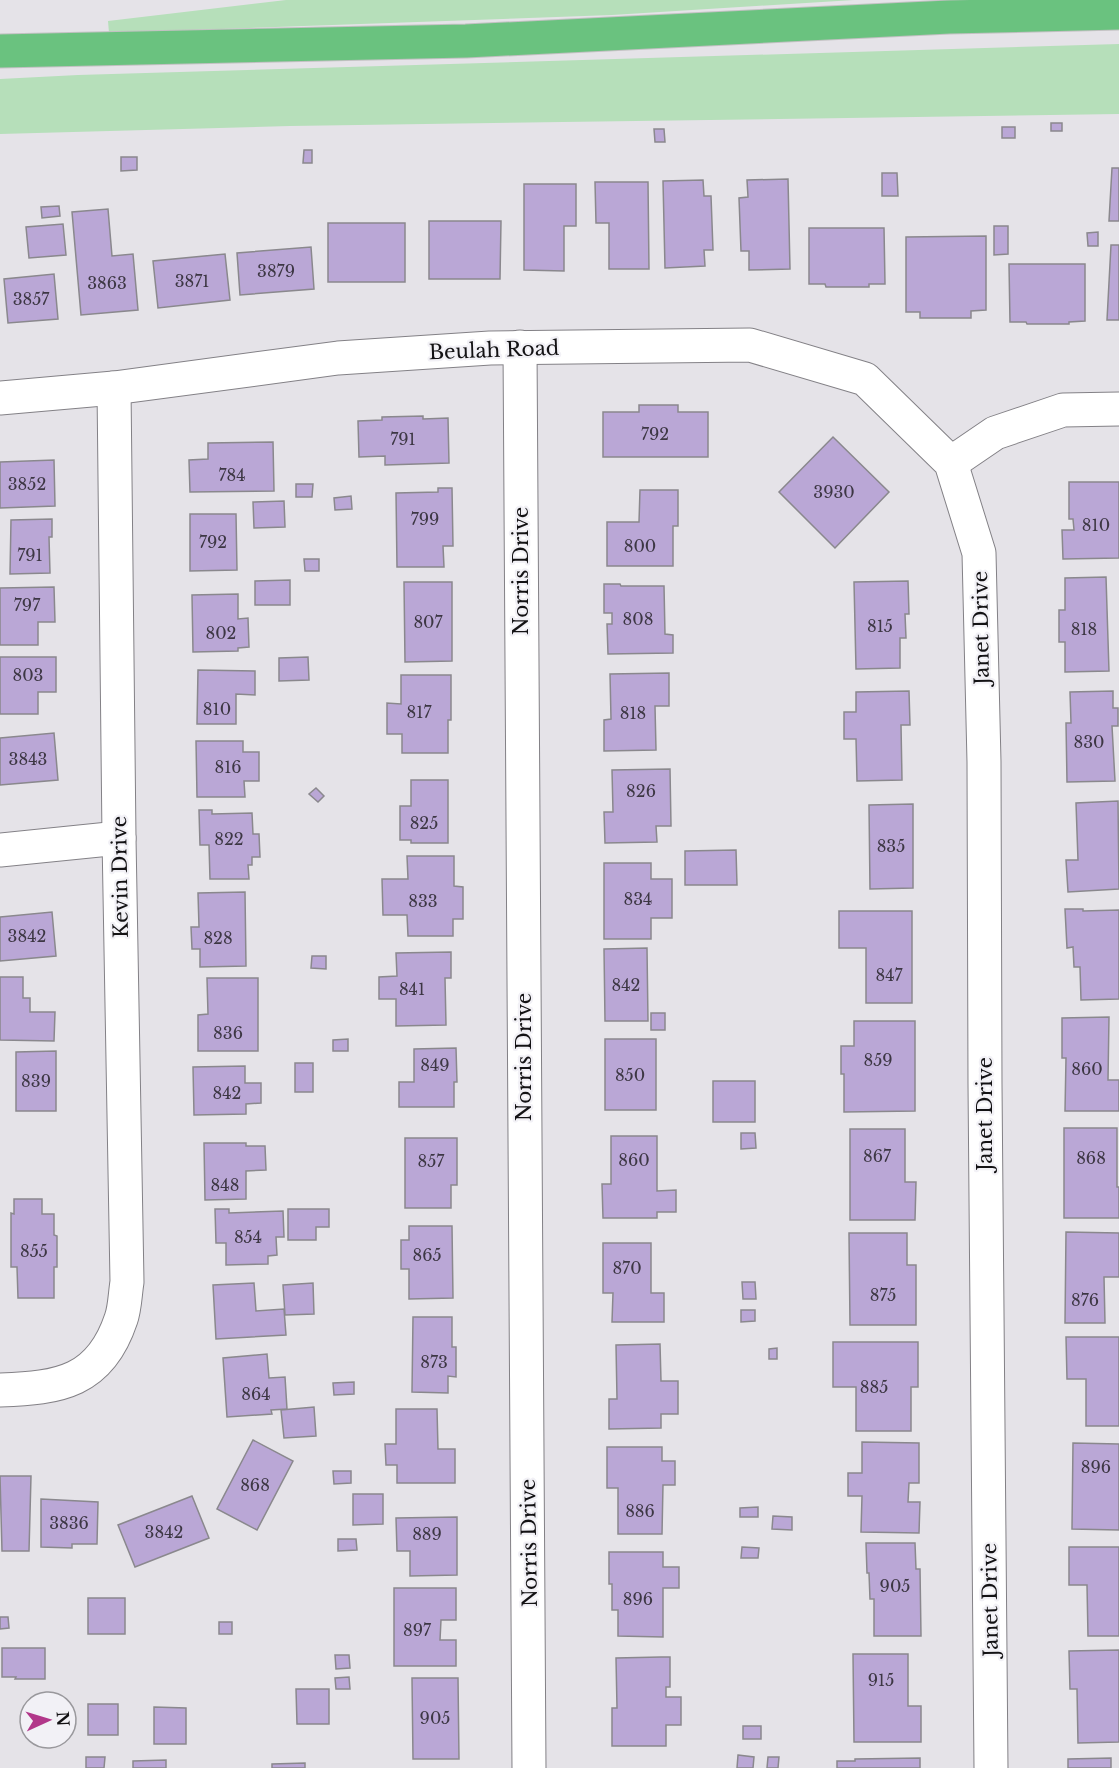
<svg xmlns="http://www.w3.org/2000/svg" width="1119" height="1768" font-family="'Libre Baskerville',serif">
<rect width="100%" height="100%" fill="#e5e3e8"/>
<g fill="#b6dfba">
<polygon points="286,0 854,0 612,15 109,33 108,21"/>
<polygon points="1119,44 1119,114 290,126 0,134 0,79 78,75"/>
</g>
<g fill="#baa7d6" stroke="#8a888d" stroke-width="1.5">
<rect x="1051" y="123" width="11" height="8"/>
<rect x="1002" y="127" width="13" height="11"/>
<polygon points="654,129 664,129 665,142 655,142"/>
<polygon points="304,150 312,150 312,163 303,163"/>
<polygon points="121,157 137,157 137,170 121,171"/>
<polygon points="1112,168 1119,168 1119,221 1109,221"/>
<polygon points="882,173 897,173 898,196 882,196"/>
<polygon points="788,179 790,269 749,270 749,251 741,251 739,198 748,197 747,180"/>
<polygon points="703,180 704,196 711,196 713,250 704,250 705,266 665,268 663,181"/>
<polygon points="595,182 648,182 649,269 609,269 609,223 596,223"/>
<polygon points="524,184 576,184 576,226 564,226 564,271 524,270"/>
<polygon points="59,206 60,216 42,218 41,207"/>
<polygon points="108,209 112,256 133,254 138,310 81,315 72,212"/>
<polygon points="429,221 501,221 500,279 429,279"/>
<rect x="328" y="223" width="77" height="59"/>
<polygon points="63,224 66,255 29,258 26,227"/>
<polygon points="994,226 1008,226 1008,254 994,255"/>
<polygon points="809,228 884,228 885,284 869,284 869,287 826,287 825,284 809,284"/>
<polygon points="1098,232 1098,246 1088,246 1087,233"/>
<polygon points="986,236 986,310 971,311 971,318 920,318 920,312 906,312 906,237"/>
<polygon points="1111,245 1119,245 1119,320 1107,320"/>
<polygon points="311,247 314,289 240,295 237,253"/>
<polygon points="225,254 230,300 158,308 153,261"/>
<polygon points="1009,264 1085,264 1085,321 1069,322 1069,324 1027,324 1026,322 1010,322"/>
<polygon points="54,274 58,319 8,323 4,279"/>
<polygon points="639,405 678,405 678,412 708,412 708,457 603,457 603,412 639,412"/>
<polygon points="423,416 423,419 448,418 449,463 385,465 385,456 359,457 358,421 382,420 382,417"/>
<polygon points="833,437 889,492 835,548 779,492"/>
<polygon points="273,442 274,491 190,492 189,460 208,459 208,443"/>
<polygon points="54,460 55,506 0,508 0,462"/>
<polygon points="1069,482 1119,482 1119,558 1063,559 1062,530 1074,530 1073,519 1069,519"/>
<polygon points="296,484 313,484 312,497 296,497"/>
<polygon points="438,488 452,488 453,546 443,546 444,567 397,567 396,493 438,492"/>
<polygon points="640,490 678,490 678,526 673,526 673,566 607,566 607,522 639,522"/>
<polygon points="351,496 352,509 335,510 334,498"/>
<polygon points="284,501 285,527 254,528 253,502"/>
<polygon points="190,514 236,514 237,570 190,571"/>
<polygon points="52,519 52,537 49,537 50,573 10,574 11,520"/>
<polygon points="304,559 319,559 319,571 305,571"/>
<polygon points="1106,577 1109,671 1065,672 1065,642 1059,642 1059,610 1065,610 1065,578"/>
<polygon points="290,580 290,605 255,605 255,581"/>
<polygon points="908,581 909,614 905,614 906,638 900,638 900,668 856,669 854,582"/>
<polygon points="404,582 452,582 452,661 405,662"/>
<polygon points="604,584 620,584 621,586 664,586 665,634 673,635 673,653 608,654 607,624 612,624 612,613 604,613"/>
<polygon points="54,587 55,622 38,622 38,645 0,645 0,588"/>
<polygon points="238,594 238,619 248,618 249,647 238,648 238,651 193,652 192,595"/>
<polygon points="0,657 56,657 56,692 38,692 38,714 0,714"/>
<polygon points="308,657 309,680 279,681 279,658"/>
<polygon points="198,670 255,671 255,695 236,694 236,724 197,724"/>
<polygon points="669,673 669,706 655,706 656,750 604,751 604,720 611,719 610,674"/>
<polygon points="401,675 451,675 451,720 448,720 448,753 402,753 402,734 387,734 387,703 401,704"/>
<polygon points="909,691 910,725 901,725 902,780 857,781 856,739 844,739 844,712 856,712 856,692"/>
<polygon points="1113,691 1113,708 1118,708 1118,726 1112,726 1115,781 1067,782 1066,723 1071,723 1070,692"/>
<polygon points="54,733 58,780 0,785 0,738"/>
<polygon points="196,741 243,741 243,752 259,752 259,781 244,781 245,797 197,797"/>
<polygon points="670,769 671,826 656,826 657,842 605,843 604,812 613,812 612,770"/>
<polygon points="411,780 448,780 448,843 411,843 411,840 400,840 400,806 411,806"/>
<polygon points="316,788 324,796 318,802 309,794"/>
<polygon points="1118,801 1119,889 1068,892 1066,860 1078,860 1076,803"/>
<polygon points="913,804 913,888 870,889 869,805"/>
<polygon points="199,810 212,810 212,814 252,813 253,834 259,834 260,857 252,857 252,865 248,865 249,879 210,879 209,845 200,845"/>
<polygon points="736,850 737,885 685,885 685,851"/>
<polygon points="407,856 454,856 454,886 463,887 463,919 453,919 453,936 408,936 407,915 383,915 382,879 408,879"/>
<polygon points="604,863 651,863 651,879 672,879 672,918 651,918 651,939 604,939"/>
<polygon points="245,892 246,966 200,967 200,949 192,949 191,927 199,927 198,893"/>
<polygon points="1065,909 1083,909 1083,911 1119,910 1119,999 1081,1000 1080,967 1074,967 1073,947 1067,948"/>
<polygon points="839,911 912,911 912,1003 866,1003 866,948 839,948"/>
<polygon points="52,912 56,956 0,961 0,917"/>
<polygon points="647,948 648,1021 605,1021 604,949"/>
<polygon points="451,952 451,978 445,978 446,1025 396,1026 396,999 379,999 379,977 397,976 396,953"/>
<polygon points="312,956 326,956 326,969 311,968"/>
<polygon points="0,977 23,977 23,998 30,998 30,1012 55,1012 54,1041 0,1040"/>
<polygon points="207,978 258,978 258,1051 198,1051 198,1015 208,1014"/>
<rect x="651" y="1013" width="14" height="17"/>
<polygon points="1109,1017 1108,1080 1119,1080 1119,1111 1065,1111 1066,1058 1062,1058 1062,1018"/>
<polygon points="854,1021 915,1021 915,1111 844,1112 844,1074 841,1074 841,1046 854,1046"/>
<polygon points="348,1039 348,1051 333,1051 333,1040"/>
<rect x="605" y="1039" width="51" height="71"/>
<polygon points="456,1048 457,1082 454,1082 454,1107 399,1107 399,1082 414,1082 414,1049"/>
<polygon points="56,1051 56,1111 16,1111 16,1052"/>
<rect x="295" y="1063" width="18" height="29"/>
<polygon points="245,1066 245,1083 261,1083 261,1103 246,1104 246,1114 194,1115 193,1067"/>
<rect x="713" y="1081" width="42" height="41"/>
<polygon points="1064,1128 1117,1128 1117,1187 1119,1187 1119,1218 1064,1218"/>
<polygon points="850,1129 905,1129 905,1182 916,1182 915,1220 850,1220"/>
<polygon points="741,1133 755,1133 756,1148 741,1149"/>
<polygon points="611,1136 657,1136 657,1191 676,1190 676,1212 657,1212 657,1218 603,1218 602,1184 611,1184"/>
<polygon points="405,1138 457,1138 457,1185 451,1185 451,1208 405,1208"/>
<polygon points="204,1143 246,1143 246,1146 265,1146 266,1170 246,1171 246,1199 205,1200"/>
<polygon points="14,1199 42,1199 42,1214 54,1214 54,1235 57,1236 57,1267 54,1267 54,1298 18,1298 17,1267 11,1267 11,1213 14,1214"/>
<polygon points="215,1209 229,1209 229,1213 283,1211 284,1237 276,1237 277,1255 268,1256 268,1264 226,1265 226,1243 216,1243"/>
<polygon points="288,1209 329,1209 329,1227 316,1227 316,1240 288,1240"/>
<polygon points="409,1226 452,1226 453,1298 409,1299 409,1269 401,1269 401,1240 409,1240"/>
<polygon points="1066,1232 1119,1233 1119,1277 1104,1277 1105,1323 1065,1323"/>
<polygon points="849,1233 907,1233 907,1265 916,1265 916,1325 850,1325"/>
<polygon points="603,1243 651,1243 651,1293 664,1293 664,1322 612,1322 613,1293 603,1293"/>
<polygon points="742,1282 755,1282 756,1299 743,1299"/>
<polygon points="254,1283 256,1311 284,1309 286,1335 216,1339 213,1285"/>
<polygon points="313,1283 314,1314 285,1315 283,1285"/>
<polygon points="741,1310 755,1310 755,1321 741,1322"/>
<polygon points="413,1317 452,1317 452,1347 456,1347 456,1377 448,1376 448,1393 412,1392"/>
<polygon points="1066,1337 1119,1337 1119,1426 1086,1426 1086,1379 1067,1379"/>
<polygon points="833,1342 918,1342 918,1387 911,1387 911,1431 856,1431 856,1387 833,1387"/>
<polygon points="660,1344 661,1381 678,1381 678,1414 661,1414 661,1428 609,1429 609,1399 617,1399 616,1345"/>
<polygon points="777,1348 777,1359 769,1359 769,1349"/>
<polygon points="267,1354 269,1378 285,1377 287,1409 271,1410 272,1414 227,1417 223,1358"/>
<polygon points="354,1382 354,1394 334,1395 333,1383"/>
<polygon points="314,1407 316,1436 284,1438 281,1410"/>
<polygon points="396,1409 437,1409 438,1449 455,1449 455,1483 397,1483 397,1465 386,1465 385,1444 396,1444"/>
<polygon points="253,1440 293,1461 257,1530 217,1509"/>
<polygon points="862,1442 919,1443 919,1483 909,1483 908,1502 920,1502 919,1533 861,1532 862,1496 848,1496 848,1473 862,1473"/>
<polygon points="1073,1443 1119,1444 1119,1530 1072,1529"/>
<polygon points="607,1447 662,1447 662,1461 675,1461 675,1485 663,1485 662,1534 618,1534 618,1488 607,1488"/>
<polygon points="333,1471 351,1471 351,1483 334,1484"/>
<polygon points="0,1476 31,1476 29,1551 2,1551"/>
<polygon points="353,1494 383,1494 383,1524 353,1525"/>
<polygon points="192,1496 209,1538 135,1567 118,1525"/>
<polygon points="41,1499 98,1502 97,1544 72,1544 72,1548 41,1547"/>
<polygon points="758,1507 758,1517 740,1517 740,1508"/>
<polygon points="773,1516 792,1517 792,1530 772,1529"/>
<polygon points="457,1517 457,1575 410,1576 410,1551 397,1551 396,1518"/>
<polygon points="338,1539 356,1539 357,1550 338,1551"/>
<polygon points="866,1543 915,1543 916,1569 920,1569 921,1636 874,1636 874,1599 870,1599 869,1573 867,1573"/>
<polygon points="742,1547 759,1548 758,1558 741,1558"/>
<polygon points="1069,1547 1119,1547 1119,1636 1088,1636 1087,1585 1069,1585"/>
<polygon points="609,1552 663,1552 663,1567 679,1567 679,1588 663,1588 663,1637 618,1636 618,1610 612,1610 612,1584 609,1584"/>
<polygon points="394,1588 456,1588 456,1620 441,1620 440,1640 456,1640 456,1666 394,1666"/>
<rect x="88" y="1598" width="37" height="36"/>
<polygon points="0,1617 8,1617 9,1628 0,1629"/>
<rect x="219" y="1622" width="13" height="12"/>
<polygon points="2,1648 45,1648 45,1679 15,1679 16,1677 2,1677"/>
<polygon points="1119,1650 1119,1742 1078,1743 1077,1689 1070,1689 1069,1651"/>
<polygon points="853,1654 908,1654 908,1706 921,1706 921,1742 854,1742"/>
<polygon points="335,1655 349,1655 350,1668 336,1669"/>
<polygon points="661,1657 670,1657 670,1687 666,1687 666,1697 681,1697 681,1725 666,1725 666,1746 612,1746 612,1708 617,1708 616,1658"/>
<polygon points="349,1677 350,1689 336,1689 335,1678"/>
<polygon points="412,1678 458,1678 459,1759 413,1759"/>
<polygon points="296,1689 329,1689 329,1724 297,1724"/>
<rect x="88" y="1704" width="30" height="31"/>
<polygon points="154,1707 186,1708 186,1744 154,1744"/>
<rect x="743" y="1726" width="18" height="13"/>
<polygon points="738,1755 754,1757 753,1768 737,1768"/>
<polygon points="86,1757 105,1757 104,1768 86,1768"/>
<polygon points="768,1757 779,1757 778,1768 767,1768"/>
<polygon points="920,1758 920,1768 837,1768 837,1761 855,1761 855,1759"/>
<polygon points="1111,1758 1111,1768 1068,1768 1068,1759"/>
<polygon points="166,1760 166,1768 133,1768 133,1761"/>
<polygon points="305,1763 305,1768 272,1768 272,1764"/>
</g>
<g fill="none" stroke-linecap="round" stroke-linejoin="round">
<defs>
<g id="street">
<polyline points="520,347 529,1768"/>
<polyline points="0,398 114,388 338,358 490,348 750,345 865,379 951,463 979,553 984,762 985,1084 991,1768"/>
<polyline points="951,463 995,433 1063,410 1119,409"/>
<polyline points="0,850 119,838"/>
<path d="M0,1390C60,1388 100,1382 121,1319C125,1308 125,1294 127,1282L119,838L114,388"/>
</g>
<polyline id="highway" points="0,51 466,41 949,17 1119,13"/>
</defs>
<use href="#street" stroke="#838186" stroke-width="35"/>
<use href="#highway" stroke="#c2c1c2" stroke-width="35"/>
<use href="#street" stroke="#fff" stroke-width="33"/>
<use href="#highway" stroke="#6ac27f" stroke-width="33"/>
</g>
<g text-anchor="middle" stroke-width="4.5" stroke-linejoin="round" paint-order="stroke">
<g font-size="16" fill="#3d3744">
<text x="276" y="277">3879</text>
<text x="192" y="287">3871</text>
<text x="107" y="289">3863</text>
<text x="31" y="305">3857</text>
<text x="655" y="440">792</text>
<text x="403" y="445">791</text>
<text x="232" y="481">784</text>
<text x="27" y="490">3852</text>
<text x="834" y="498">3930</text>
<text x="425" y="525">799</text>
<text x="1096" y="531">810</text>
<text x="213" y="548">792</text>
<text x="640" y="552">800</text>
<text x="30" y="561">791</text>
<text x="27" y="611">797</text>
<text x="638" y="625">808</text>
<text x="428" y="628">807</text>
<text x="880" y="632">815</text>
<text x="1084" y="635">818</text>
<text x="221" y="639">802</text>
<text x="28" y="681">803</text>
<text x="217" y="715">810</text>
<text x="419" y="718">817</text>
<text x="633" y="719">818</text>
<text x="1089" y="748">830</text>
<text x="28" y="765">3843</text>
<text x="228" y="773">816</text>
<text x="641" y="797">826</text>
<text x="424" y="829">825</text>
<text x="229" y="845">822</text>
<text x="891" y="852">835</text>
<text x="638" y="905">834</text>
<text x="423" y="907">833</text>
<text x="27" y="942">3842</text>
<text x="218" y="944">828</text>
<text x="889" y="981">847</text>
<text x="626" y="991">842</text>
<text x="412" y="995">841</text>
<text x="228" y="1039">836</text>
<text x="878" y="1066">859</text>
<text x="435" y="1071">849</text>
<text x="1087" y="1075">860</text>
<text x="630" y="1081">850</text>
<text x="36" y="1087">839</text>
<text x="227" y="1099">842</text>
<text x="877" y="1162">867</text>
<text x="1091" y="1164">868</text>
<text x="634" y="1166">860</text>
<text x="431" y="1167">857</text>
<text x="225" y="1191">848</text>
<text x="248" y="1243">854</text>
<text x="34" y="1257">855</text>
<text x="427" y="1261">865</text>
<text x="627" y="1274">870</text>
<text x="883" y="1301">875</text>
<text x="1085" y="1306">876</text>
<text x="434" y="1368">873</text>
<text x="874" y="1393">885</text>
<text x="256" y="1400">864</text>
<text x="1096" y="1473">896</text>
<text x="255" y="1491">868</text>
<text x="640" y="1517">886</text>
<text x="69" y="1529">3836</text>
<text x="164" y="1538">3842</text>
<text x="427" y="1540">889</text>
<text x="895" y="1592">905</text>
<text x="638" y="1605">896</text>
<text x="417" y="1636">897</text>
<text x="881" y="1686">915</text>
<text x="435" y="1724">905</text>
</g>
<g font-size="20" fill="#131214" stroke="#f2f1f6">
<text transform="translate(494 350) rotate(-2)" y="7">Beulah Road</text>
<text transform="translate(521 571) rotate(-90)" y="7">Norris Drive</text>
<text transform="translate(981 628) rotate(-91)" y="7">Janet Drive</text>
<text transform="translate(120 877) rotate(-91)" y="7">Kevin Drive</text>
<text transform="translate(524 1057) rotate(-90)" y="7">Norris Drive</text>
<text transform="translate(985 1114) rotate(-90)" y="7">Janet Drive</text>
<text transform="translate(529 1543) rotate(-91)" y="7">Norris Drive</text>
<text transform="translate(990 1600) rotate(-91)" y="7">Janet Drive</text>
</g>
</g>
<g transform="translate(48 1720) rotate(86)"><circle r="28" fill="#f2f1f6" stroke="#99989c" stroke-width="1.5"/>
<path d="M0-4.5L10 22L0 15L-10 22Z" fill="#b2378a"/>
<text y="-9" font-size="16" font-weight="bold" text-anchor="middle" fill="#131214">N</text>
</g>
</svg>
